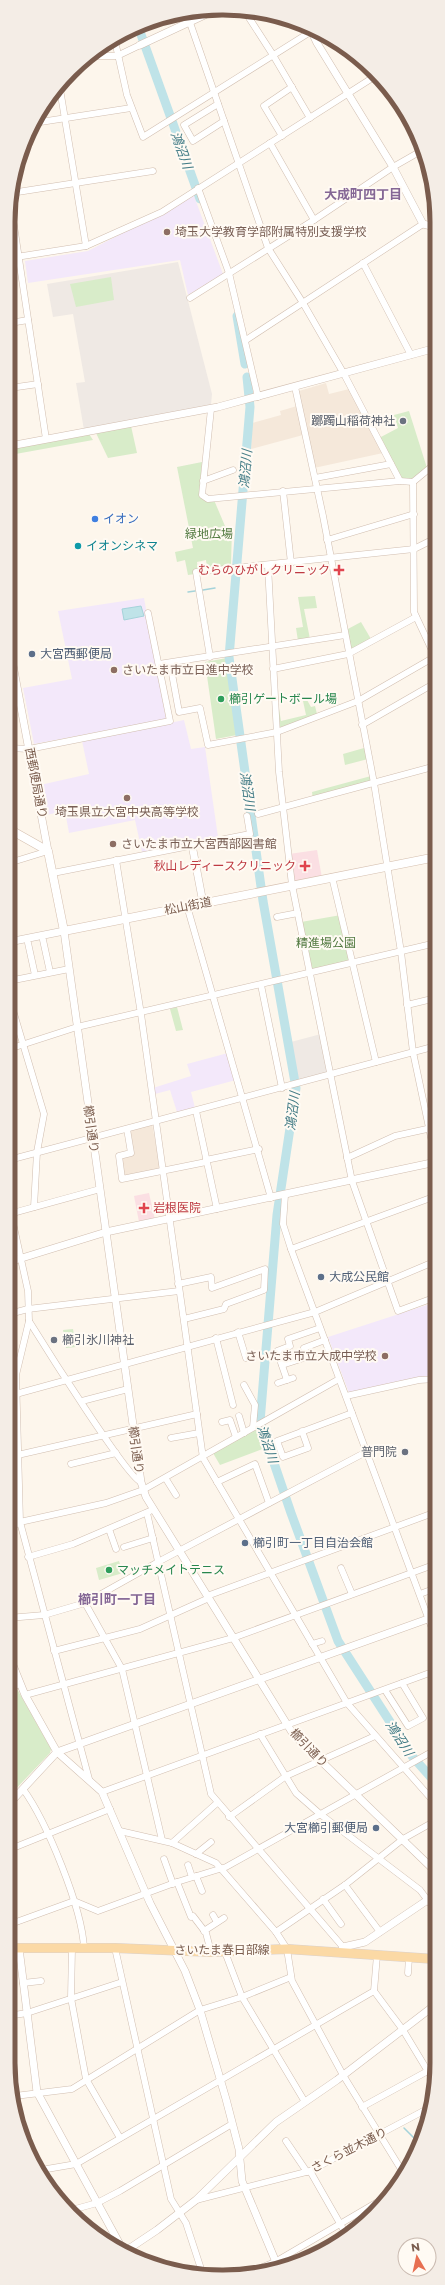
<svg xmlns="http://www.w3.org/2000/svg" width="445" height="2285" font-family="Montserrat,'Noto Sans JP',sans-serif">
<rect width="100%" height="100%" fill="#fdf6ec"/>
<g fill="#f5e8da">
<polygon points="326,383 329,394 349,389 383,453 314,468 299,391"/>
<polygon points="297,406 303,435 251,449 252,423 281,415 280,411"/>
<polygon points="152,1124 160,1167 158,1169 125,1175 123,1174 122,1156 132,1154 128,1132 130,1130"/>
</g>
<g fill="#efe9e4">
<polygon points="178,262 212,394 211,405 84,430 76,383 85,382 73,314 53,317 47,284"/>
<polygon points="321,1034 328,1073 298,1081 291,1042"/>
</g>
<g fill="#f3e8fa">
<polygon points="194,196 223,274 188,295 180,260 28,283 25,261 88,251"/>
<polygon points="144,598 166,719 34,744 23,688 72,679 58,611"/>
<polygon points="184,720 191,749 205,747 218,837 142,852 135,820 69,833 65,811 46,815 40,785 89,774 82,741"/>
<polygon points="228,1053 236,1080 191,1092 195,1108 177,1112 170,1090 155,1094 153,1088 191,1076 187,1064"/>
<polygon points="436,1302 436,1376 398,1382 349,1393 328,1337"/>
</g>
<g fill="#fbdfe3">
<polygon points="317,850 322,878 293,885 289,854"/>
<polygon points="149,1193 155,1220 139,1222 134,1196"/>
</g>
<g fill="#d8ecc9">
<polygon points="111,277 114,300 76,307 70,284"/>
<polygon points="409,411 427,468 412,480 401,480 379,438 398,428 394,415"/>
<polygon points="131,426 137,453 108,458 96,433"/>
<polygon points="89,434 93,440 10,455 10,448"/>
<polygon points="202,462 199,496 214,500 225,526 232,526 231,566 207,569 206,560 197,562 198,570 195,574 188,575 185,560 177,562 175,552 193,548 177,467"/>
<polygon points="315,596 317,608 304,609 310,639 298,641 296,628 303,627 298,597"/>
<polygon points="361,622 371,639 350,651 346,630"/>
<polygon points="227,658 237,735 216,739 205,662"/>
<polygon points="307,700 311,707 315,706 317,714 278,731 279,709 281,721 306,715 303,701"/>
<polygon points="364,748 368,759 345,765 343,754"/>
<polygon points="371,776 373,783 313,800 312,792"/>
<polygon points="341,915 352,963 311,972 301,922"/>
<polygon points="177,1007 183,1030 176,1031 170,1009"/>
<polygon points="73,1329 76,1347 66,1348 63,1330"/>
<polygon points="259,1425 265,1448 220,1465 213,1453"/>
<polygon points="119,1561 123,1573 99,1580 96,1568"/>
<polygon points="16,1687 51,1749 50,1753 8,1797 8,1691"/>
</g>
<polygon fill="#bfe3e8" stroke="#a5d3da" points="141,606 144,616 124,620 122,609"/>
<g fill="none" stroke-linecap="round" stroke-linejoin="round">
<g stroke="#a5d3da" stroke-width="1.5">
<polyline points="203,590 215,588"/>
<polyline points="188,592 195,591"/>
<polyline points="404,2128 418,2142"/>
</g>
<g stroke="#bfe3e8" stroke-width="9">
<polyline points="139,29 200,199"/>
<polyline points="237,316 245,364"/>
<polyline points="247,377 250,407 229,657 263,901 296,1088 277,1215 260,1422 291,1513 338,1641 412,1756 435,1782"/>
</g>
<defs>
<g id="minor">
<polyline points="244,10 273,55 310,118"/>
<polyline points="187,14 268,248 303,303 344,374 400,481"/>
<polyline points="115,41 127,95 143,137 315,29"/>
<polyline points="88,56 117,56 140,45"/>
<polyline points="60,89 86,246"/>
<polyline points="218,104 184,125 193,141 224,121"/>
<polyline points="34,123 131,108"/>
<polyline points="282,136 264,106 292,87"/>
<polyline points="270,143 314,220"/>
<polyline points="198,188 229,273 258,397"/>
<polyline points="11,193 153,171"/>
<polyline points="10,199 46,439"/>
<polyline points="10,258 86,246 162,212 377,75"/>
<polyline points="363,263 411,355"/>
<polyline points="190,298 314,220 393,167 421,151"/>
<polyline points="10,323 28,320"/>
<polyline points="246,340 423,224"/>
<polyline points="295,387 323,516 374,783 401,952 413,1052 436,1161"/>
<polyline points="10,388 38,384"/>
<polyline points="211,409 202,495 208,499 400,481 413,482 436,463"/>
<polyline points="315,478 391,464"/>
<polyline points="203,481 233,470"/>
<polyline points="413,482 414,612 436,659"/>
<polyline points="283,491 291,563"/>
<polyline points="327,540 414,514"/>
<polyline points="268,566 279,772 292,885 352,1181 398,1311 436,1297"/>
<polyline points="210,657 196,572 414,549 436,538"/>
<polyline points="170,663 179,712 200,708 208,745 277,732 358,701 436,656"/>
<polyline points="159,664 345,635"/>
<polyline points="273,669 348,654 416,617"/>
<polyline points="9,687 17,687"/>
<polyline points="362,725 428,687"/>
<polyline points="9,748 29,749 170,721 148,613"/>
<polyline points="258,814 436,766"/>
<polyline points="116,860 141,1014 203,1458 347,1703 435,1803"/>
<polyline points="9,863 48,851"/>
<polyline points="53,873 250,834 247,816"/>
<polyline points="332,877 376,1062"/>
<polyline points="187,906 271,1198"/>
<polyline points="277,917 298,913"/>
<polyline points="43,940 50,972"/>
<polyline points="28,943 35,975"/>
<polyline points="9,981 69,969"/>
<polyline points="261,985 282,1088"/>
<polyline points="9,997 44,1114 37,1152 34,1207"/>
<polyline points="407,1005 436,998"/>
<polyline points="9,1049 77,1027 436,943"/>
<polyline points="196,1111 217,1209"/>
<polyline points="127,1129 131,1153 119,1156 122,1179 206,1162"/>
<polyline points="347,1158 395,1136 436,1127"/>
<polyline points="9,1160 436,1046"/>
<polyline points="206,1160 259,1149"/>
<polyline points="285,1195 283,1224 291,1249 436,1639"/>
<polyline points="9,1205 28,1291 29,1321 16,1375 20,1522 89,1779"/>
<polyline points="9,1214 100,1189"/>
<polyline points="291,1249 436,1196"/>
<polyline points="178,1284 211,1277 212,1288 265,1269 264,1290 226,1304 224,1309 184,1319"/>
<polyline points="9,1314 28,1309 179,1291"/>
<path d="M29,1321C42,1342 128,1479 141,1482"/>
<polyline points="238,1332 246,1358"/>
<polyline points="216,1338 233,1405"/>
<polyline points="282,1365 307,1357 304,1348 325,1340"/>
<polyline points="287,1380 277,1351 290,1346 288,1339 320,1328"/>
<polyline points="278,1383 293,1378"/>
<polyline points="244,1385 255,1405 253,1427"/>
<polyline points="9,1394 16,1394 315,1312 436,1261"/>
<polyline points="346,1396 419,1380 436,1379"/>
<polyline points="82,1401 128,1389"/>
<polyline points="239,1416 244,1433"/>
<polyline points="222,1422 230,1420 236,1437"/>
<polyline points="302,1431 308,1448 283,1457 277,1441 352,1413"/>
<polyline points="171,1438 199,1433"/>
<polyline points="9,1457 197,1414"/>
<polyline points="71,1464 116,1453"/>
<polyline points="166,1479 176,1495"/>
<polyline points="217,1482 255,1464 269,1503"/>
<polyline points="147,1513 211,1794 343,1947"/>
<polyline points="9,1528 20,1522 106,1503 143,1490 339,1379"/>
<polyline points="109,1529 116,1549"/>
<polyline points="124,1547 153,1538"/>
<polyline points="28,1557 73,1544 150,1511"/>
<polyline points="341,1568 352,1594"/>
<polyline points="420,1594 436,1588"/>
<polyline points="207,1596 436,1512"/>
<polyline points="85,1603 122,1669 162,1840"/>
<polyline points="8,1618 44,1615 85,1603 158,1562 366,1452"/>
<polyline points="312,1644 322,1641"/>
<polyline points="54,1651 140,1629 209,1598"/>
<polyline points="8,1689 19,1684"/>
<polyline points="385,1690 408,1726 423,1718 402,1683"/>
<polyline points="25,1695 233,1638 436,1564"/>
<polyline points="260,1734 296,1793 320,1814 420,1890 435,1910"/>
<path d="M23,1789C47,1822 82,1908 84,1948"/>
<polyline points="102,1792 435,1671"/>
<polyline points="229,1817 286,1776 375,1736"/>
<polyline points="120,1831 172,1843 216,1863 276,1932 287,1949 292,1981 343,2075 404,2174"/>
<polyline points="172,1843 217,1803"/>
<polyline points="8,1850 110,1809"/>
<polyline points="196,1854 211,1842"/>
<polyline points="164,1859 173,1884"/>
<polyline points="188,1865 192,1877"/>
<polyline points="196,1876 202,1891"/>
<polyline points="177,1882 191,1917 193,1916 206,1933 211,1952"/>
<polyline points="345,1885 380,1932"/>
<polyline points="323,1899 341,1924"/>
<polyline points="213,1915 217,1922"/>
<polyline points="8,1925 74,1901 98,1911 177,1882 226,1867 435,1750"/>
<polyline points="204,1931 224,1918"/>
<polyline points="276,1932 345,1885 403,1839 435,1821"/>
<polyline points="72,1948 71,1998 86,2079 120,2138"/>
<polyline points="115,1948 171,2199 186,2223 203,2275"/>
<polyline points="225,1952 242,1997 305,2102"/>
<polyline points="377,1955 374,1991 403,2030 435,2083"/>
<polyline points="433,1959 432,1975 435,1983"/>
<polyline points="408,1973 409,1957"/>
<polyline points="23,1983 41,1981"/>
<polyline points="8,2016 27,2013 122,1982"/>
<polyline points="15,2096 72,2089 200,2010 242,1997 291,1977"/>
<polyline points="362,2107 435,2067"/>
<polyline points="286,2141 307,2172"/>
<polyline points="41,2170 76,2164 374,1991"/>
<polyline points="310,2171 346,2234"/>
<polyline points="196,2200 310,2171 429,2108"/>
<polyline points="68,2211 97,2203 120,2191 232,2124"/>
<polyline points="253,2271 275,2262 386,2197"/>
</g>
<g id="tertiary">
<polyline points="310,28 317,43 393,167 423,224 435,227"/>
<polyline points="140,45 211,12"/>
<polyline points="10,446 218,407 436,348"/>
<polyline points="9,644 48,851"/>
<polyline points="192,845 203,903"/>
<polyline points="9,942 64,931 141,1482 146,1497 293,1734 435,1871"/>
<polyline points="9,1262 106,1232 436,1162"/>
<polyline points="8,1653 25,1695 57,1752 102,1792 150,1903 185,1971 200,2010 226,2099 239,2149 242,2181 278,2267"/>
<polyline points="8,1805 57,1752 436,1616"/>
<polyline points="19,1948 37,2092 124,2252"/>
<polyline points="341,1952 343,1947 365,1942 435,1895"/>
<polyline points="124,2252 157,2230 196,2200 276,2122 337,2080 435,2005"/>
</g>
<polyline id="secondary" points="9,829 48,851 64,931 436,857"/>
<polyline id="primary" points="8,1948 115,1948 211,1952 287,1949 435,1959"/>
<polyline id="trunk" points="433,195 436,242"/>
</defs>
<use href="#minor" stroke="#d1beb0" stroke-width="7"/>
<use href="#tertiary" stroke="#d1beb0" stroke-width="8"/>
<use href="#secondary" stroke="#d6c0b0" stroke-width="9"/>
<use href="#primary" stroke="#dad1cd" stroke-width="10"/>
<use href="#trunk" stroke="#dad1cd" stroke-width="11"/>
<use href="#minor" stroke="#fff" stroke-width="6"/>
<use href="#tertiary" stroke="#fff" stroke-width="7"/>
<use href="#secondary" stroke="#fff" stroke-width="8"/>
<use href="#primary" stroke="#fbd9a5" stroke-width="9"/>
<use href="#trunk" stroke="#f9c8a4" stroke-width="10"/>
</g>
<g fill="#8d6e63" stroke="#fffaf3" stroke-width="1.5">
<circle cx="167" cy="232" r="4"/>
<circle cx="114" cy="670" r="4"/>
<circle cx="127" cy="798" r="4"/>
<circle cx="113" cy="844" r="4"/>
<circle cx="385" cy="1356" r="4"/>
</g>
<g fill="#6b7280" stroke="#fffaf3" stroke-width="1.5">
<circle cx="403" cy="421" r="4"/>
<circle cx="54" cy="1340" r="4"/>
<circle cx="405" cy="1452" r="4"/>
</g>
<circle fill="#3f7fe0" stroke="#fffaf3" stroke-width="1.5" cx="95" cy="519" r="4"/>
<circle fill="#0f9aa8" stroke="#fffaf3" stroke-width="1.5" cx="78" cy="546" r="4"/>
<g fill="#e0444e" stroke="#fffaf3" stroke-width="1.5">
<path d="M337 564h4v4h4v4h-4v4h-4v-4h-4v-4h4z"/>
<path d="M303 860h4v4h4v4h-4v4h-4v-4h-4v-4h4z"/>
<path d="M142 1202h4v4h4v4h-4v4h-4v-4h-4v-4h4z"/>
</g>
<g fill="#5c6f8a" stroke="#fffaf3" stroke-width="1.5">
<circle cx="32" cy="654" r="4"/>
<circle cx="321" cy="1277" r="4"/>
<circle cx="245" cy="1543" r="4"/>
<circle cx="376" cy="1828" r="4"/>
</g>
<g fill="#2e9e5b" stroke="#fffaf3" stroke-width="1.5">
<circle cx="221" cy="699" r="4"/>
<circle cx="109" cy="1570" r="4"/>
</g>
<g text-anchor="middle" stroke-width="4" stroke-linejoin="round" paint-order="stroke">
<g font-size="12" fill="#785e54" stroke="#fffaf3" text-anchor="start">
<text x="175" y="236">埼玉大学教育学部附属特別支援学校</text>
<text x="122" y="674">さいたま市立日進中学校</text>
<text x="127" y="816" text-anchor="middle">埼玉県立大宮中央高等学校</text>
<text x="121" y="848">さいたま市立大宮西部図書館</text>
<text x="377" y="1360" text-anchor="end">さいたま市立大成中学校</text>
</g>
<g font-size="12" fill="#5b616d" stroke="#fffaf3" text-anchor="end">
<text x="395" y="425">躑躅山稲荷神社</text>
<text x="62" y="1344" text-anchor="start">櫛引氷川神社</text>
<text x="397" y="1456">普門院</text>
</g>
<g font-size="12" fill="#366cbe" stroke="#fffaf3" text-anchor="start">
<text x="103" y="523">イオン</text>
</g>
<g font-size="12" fill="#537a41" stroke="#fffaf3">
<text x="209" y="538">緑地広場</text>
<text x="326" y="947">精進場公園</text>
</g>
<g font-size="12" fill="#0d838f" stroke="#fffaf3" text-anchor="start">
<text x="86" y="550">イオンシネマ</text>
</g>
<g font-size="12" fill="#be3a42" stroke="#fffaf3" text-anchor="end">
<text x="330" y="574">むらのひがしクリニック</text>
<text x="296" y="870">秋山レディースクリニック</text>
<text x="153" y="1212" text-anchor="start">岩根医院</text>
</g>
<g font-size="12" fill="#4e5e75" stroke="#fffaf3" text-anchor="start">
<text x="40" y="658">大宮西郵便局</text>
<text x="329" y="1281">大成公民館</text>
<text x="253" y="1547">櫛引町一丁目自治会館</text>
<text x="368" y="1832" text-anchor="end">大宮櫛引郵便局</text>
</g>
<g font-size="12" fill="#27864d" stroke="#fffaf3" text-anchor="start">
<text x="229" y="703">櫛引ゲートボール場</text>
<text x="117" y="1574">マッチメイトテニス</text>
</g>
<g font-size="12" fill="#7a5c4d" stroke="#fffaf3">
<text transform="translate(36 783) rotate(79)" y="4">西郵便局通り</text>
<text transform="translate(188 906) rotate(-11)" y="4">松山街道</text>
<text transform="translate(91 1129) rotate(82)" y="4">櫛引通り</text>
<text transform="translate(136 1450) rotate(82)" y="4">櫛引通り</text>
<text transform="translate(309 1748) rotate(46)" y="4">櫛引通り</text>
<text x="222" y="1954">さいたま春日部線</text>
<text transform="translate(349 2150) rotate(-27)" y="4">さくら並木通り</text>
</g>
<g font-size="13" font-style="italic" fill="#437c86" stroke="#fffaf3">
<text transform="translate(182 150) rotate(70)" y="5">鴻沼川</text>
<text transform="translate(245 469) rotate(-85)" y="5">鴻沼川</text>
<text transform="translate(248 791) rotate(82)" y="5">鴻沼川</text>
<text transform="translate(292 1111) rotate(-83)" y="5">鴻沼川</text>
<text transform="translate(268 1444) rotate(72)" y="5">鴻沼川</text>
<text transform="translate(400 1738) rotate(57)" y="5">鴻沼川</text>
</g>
<g font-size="13" font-weight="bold" fill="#846695" stroke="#fffaf3">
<text x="363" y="199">大成町四丁目</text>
<text x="117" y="1604">櫛引町一丁目</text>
</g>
</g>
<path d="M0 0H445V2285H0ZM222 15H223A207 207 0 0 1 430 222V2063A207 207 0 0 1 223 2270H222A207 207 0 0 1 15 2063V222A207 207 0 0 1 222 15Z" fill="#f4ede6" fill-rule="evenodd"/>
<path fill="none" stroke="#7a5c4d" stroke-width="5" d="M222 15H223A207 207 0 0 1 430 222V2063A207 207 0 0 1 223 2270H222A207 207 0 0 1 15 2063V222A207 207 0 0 1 222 15Z"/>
<g transform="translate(417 2257) rotate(351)"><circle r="19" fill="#fffaf3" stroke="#cabbb1"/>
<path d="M0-3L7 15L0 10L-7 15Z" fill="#e76f51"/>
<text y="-6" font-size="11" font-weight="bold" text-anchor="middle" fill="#7a5c4d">N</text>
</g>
</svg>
